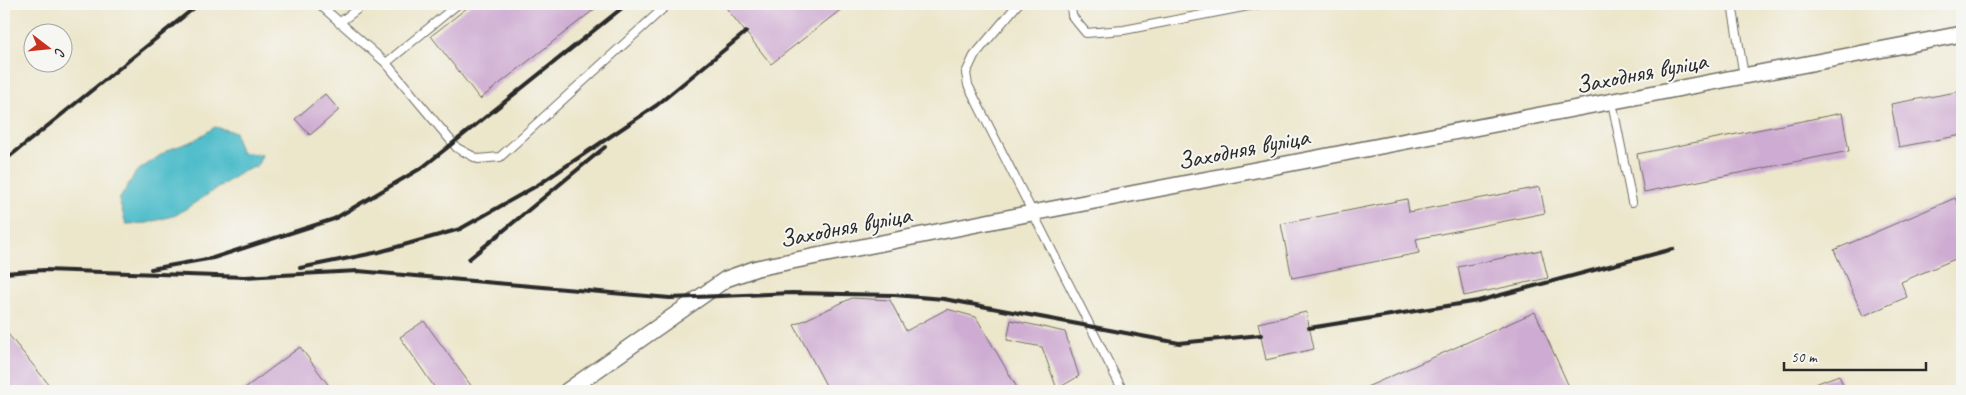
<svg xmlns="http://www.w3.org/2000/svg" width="1966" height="395" font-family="Caveat,sans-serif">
<rect width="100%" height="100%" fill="#f6f6f2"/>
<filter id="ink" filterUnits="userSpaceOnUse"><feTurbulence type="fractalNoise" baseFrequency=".02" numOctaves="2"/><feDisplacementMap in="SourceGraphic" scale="10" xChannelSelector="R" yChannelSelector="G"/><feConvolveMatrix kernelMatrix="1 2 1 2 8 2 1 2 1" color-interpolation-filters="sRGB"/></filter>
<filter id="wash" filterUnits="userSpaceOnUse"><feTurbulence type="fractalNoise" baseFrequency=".0096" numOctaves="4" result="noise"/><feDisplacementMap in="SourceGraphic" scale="20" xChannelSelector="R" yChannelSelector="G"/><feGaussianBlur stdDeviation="1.12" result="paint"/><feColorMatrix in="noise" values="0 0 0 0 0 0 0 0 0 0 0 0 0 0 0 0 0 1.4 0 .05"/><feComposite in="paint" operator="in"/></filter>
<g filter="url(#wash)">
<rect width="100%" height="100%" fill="#ece6cb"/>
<polygon fill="#50bdca" stroke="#3e747a" points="215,127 235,132 240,152 262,155 257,166 242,172 176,215 147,223 126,224 119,200 136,172 168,150 193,141"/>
<g id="blocks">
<g fill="#ceabd2">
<polygon points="472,4 601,4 480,99 431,36"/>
<polygon points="723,4 848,4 771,64"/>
<polygon points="1962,91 1962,135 1899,147 1891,104"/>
<polygon points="325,94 339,110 310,135 295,119"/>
<polygon points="1842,113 1849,151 1644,192 1637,154"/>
<polygon points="1540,187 1545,213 1416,239 1419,253 1292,278 1281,224 1407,199 1409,212"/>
<polygon points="1955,198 1962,214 1962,256 1901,282 1907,297 1863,316 1834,250"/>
<polygon points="1541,250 1548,278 1464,296 1458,267"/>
<polygon points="852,298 890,300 906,331 947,309 976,317 1019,391 829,391 794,325"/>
<polygon points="1306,312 1314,349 1266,360 1258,323"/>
<polygon points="1535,312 1571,391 1358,391"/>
<polygon points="1011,320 1065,332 1079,376 1057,389 1042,347 1007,340"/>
<polygon points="424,321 475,391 437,391 400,337"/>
<polygon points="4,329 54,391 4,391"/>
<polygon points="300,347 333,391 241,391"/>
<polygon points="1839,375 1845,391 1799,391 1799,390"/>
</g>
</g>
</g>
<g filter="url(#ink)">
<use href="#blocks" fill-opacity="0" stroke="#6f6c63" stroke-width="1"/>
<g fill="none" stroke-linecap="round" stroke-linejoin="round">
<defs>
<g id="lane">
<polyline points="319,4 386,63 457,148 478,159 500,157 668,4"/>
<polyline points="1018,4 974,56 966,73 968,85 1123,391"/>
<polyline points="1071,4 1072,16 1086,33 1124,30 1259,4"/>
<polyline points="1732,4 1744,76"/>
<polyline points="339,23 364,4"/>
<polyline points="386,63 458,4"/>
<polyline points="1612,102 1632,202"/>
</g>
<polyline id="street" points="567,391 726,279 757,268 1032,213 1962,34"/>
</defs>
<use href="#lane" stroke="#6f6c63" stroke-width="10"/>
<use href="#street" stroke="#6f6c63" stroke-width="18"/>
<use href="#lane" stroke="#fff" stroke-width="8"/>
<use href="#street" stroke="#fff" stroke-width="15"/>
<g stroke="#2b2b2b" stroke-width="4">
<polyline points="4,161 199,4"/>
<polyline points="469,259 605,147"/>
<polyline points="300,268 379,252 460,229 538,185 657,105 746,32"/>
<polyline points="151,269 213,258 334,219 423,167 627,4"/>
<polyline points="4,273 44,270 245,277 358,271 670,298 792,293 894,295 944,299 1179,343 1261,335"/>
<polyline points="1309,328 1478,301 1673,249"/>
</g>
</g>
</g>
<g text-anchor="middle" stroke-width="4" stroke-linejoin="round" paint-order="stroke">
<g font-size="25" fill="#2b2b2b" stroke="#f6f6f2">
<text transform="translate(1641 72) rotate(-11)" y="9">Заходняя вуліца</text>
<text transform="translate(1243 148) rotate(-11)" y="9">Заходняя вуліца</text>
<text transform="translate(845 226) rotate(-11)" y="9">Заходняя вуліца</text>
</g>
</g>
<rect width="1966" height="395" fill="none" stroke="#f6f6f2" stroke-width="20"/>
<g transform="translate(48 48) rotate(106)"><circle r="24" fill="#f6f6f2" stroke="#a5a5a2"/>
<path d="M0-4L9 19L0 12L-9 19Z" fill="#c8321e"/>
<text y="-8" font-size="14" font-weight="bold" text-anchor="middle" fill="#2b2b2b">С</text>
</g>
<path d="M1784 362v8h142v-8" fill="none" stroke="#2b2b2b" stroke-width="2.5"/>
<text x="1791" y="362" font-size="15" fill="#2b2b2b" stroke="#f6f6f2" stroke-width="4" paint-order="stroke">50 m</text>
</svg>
